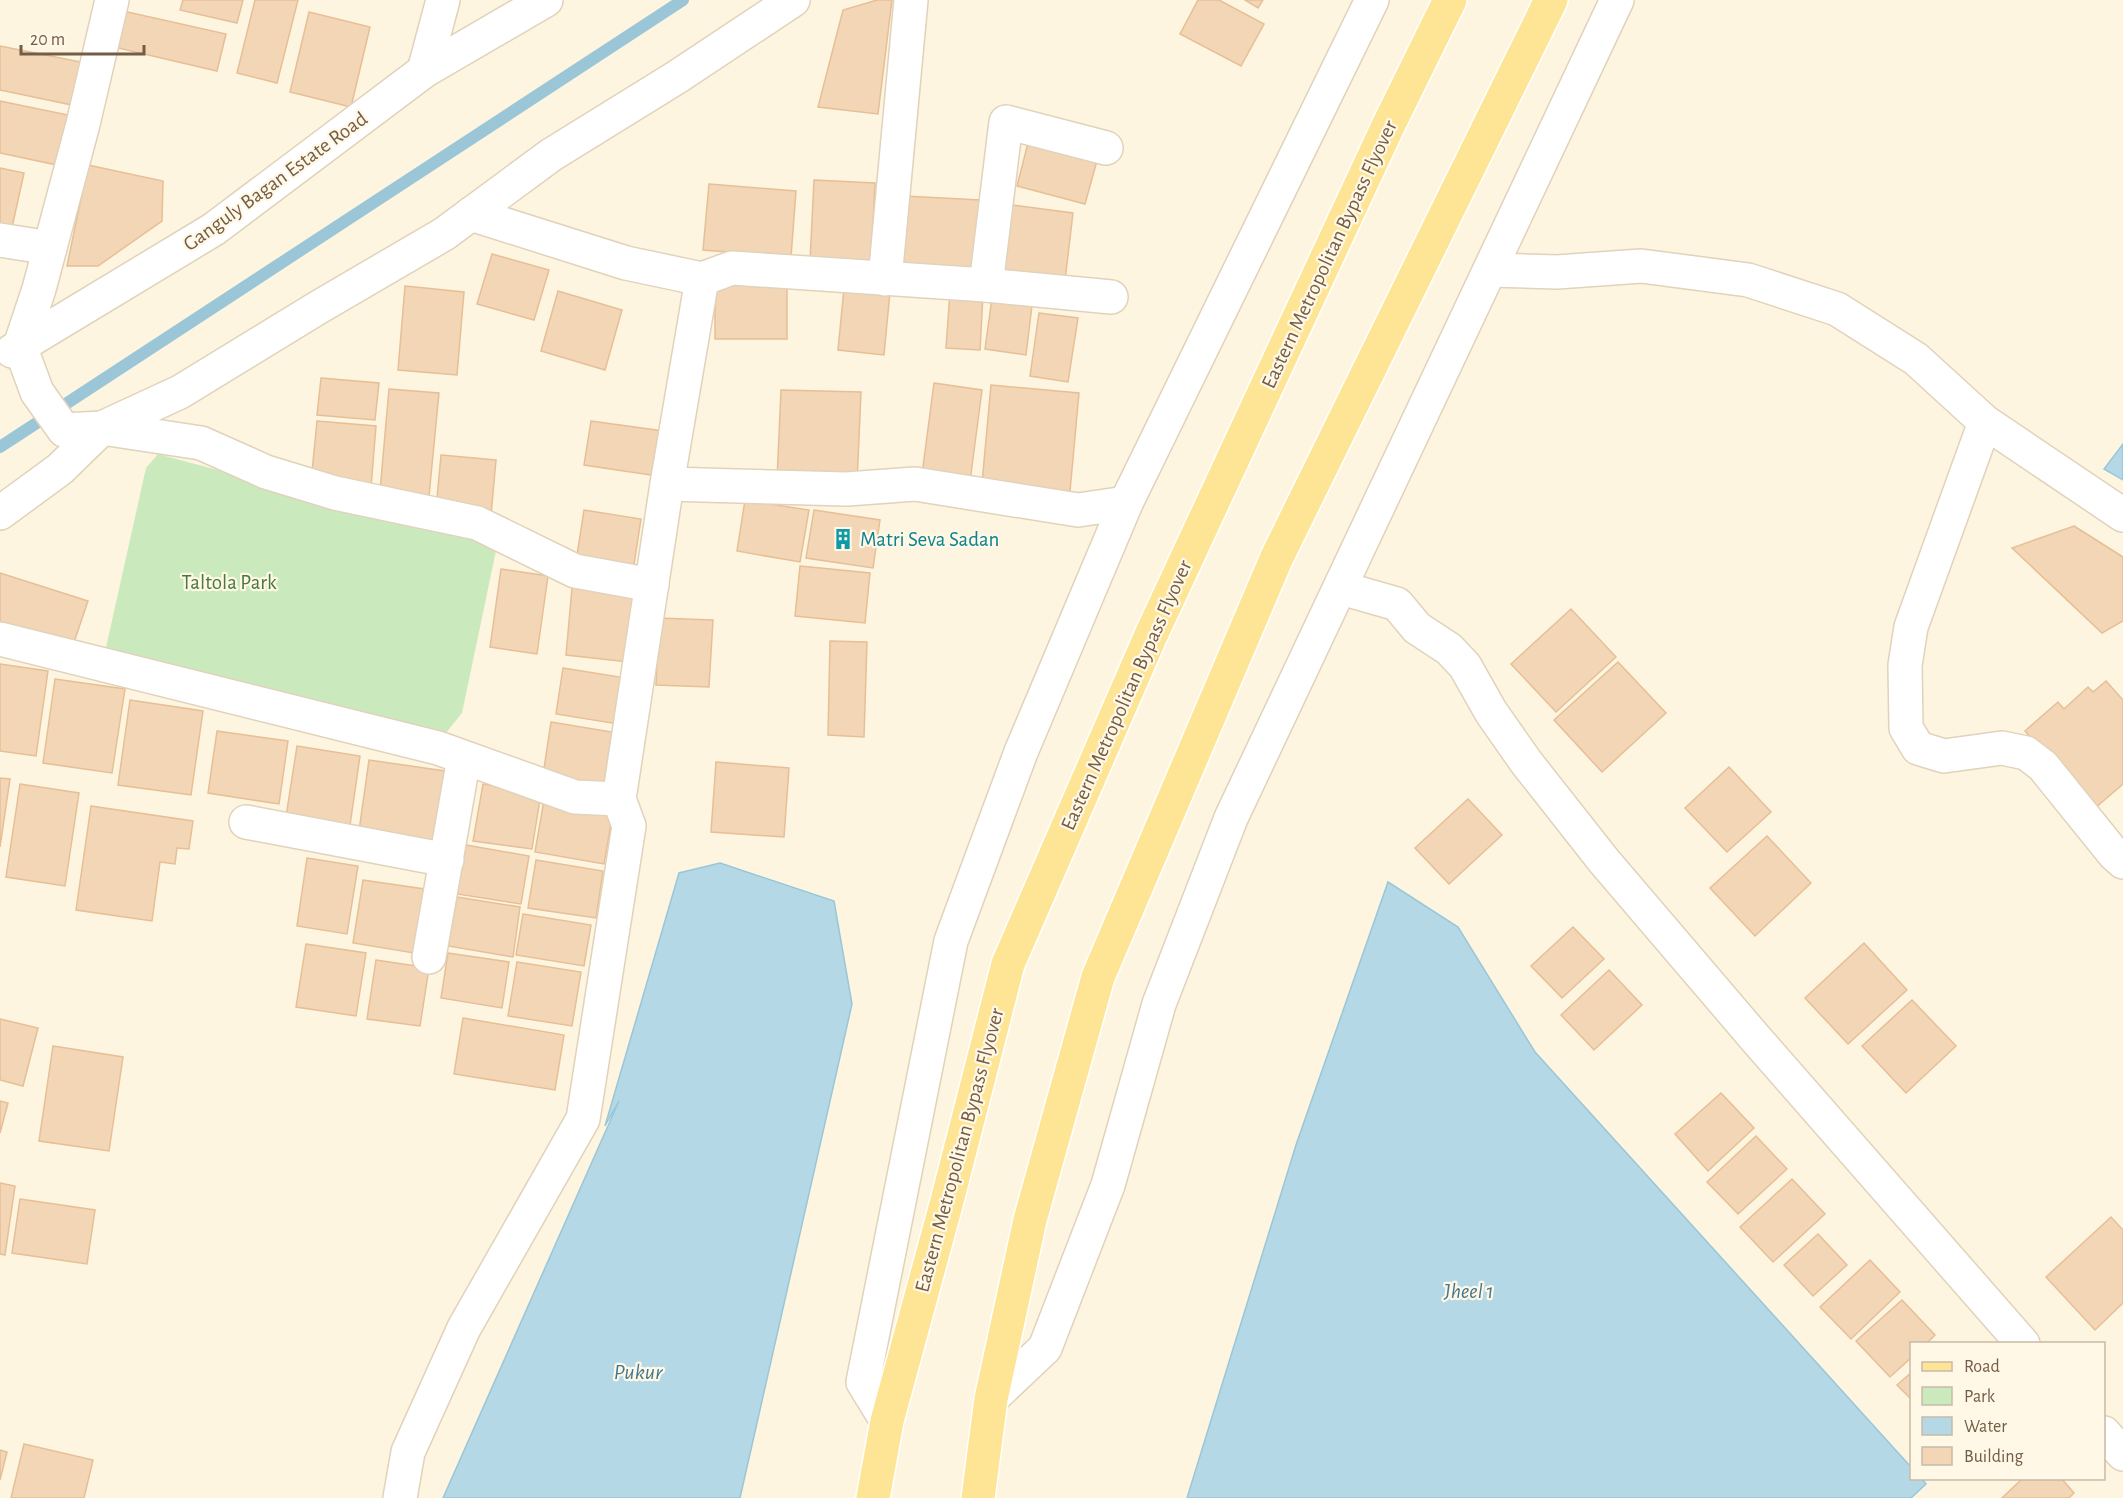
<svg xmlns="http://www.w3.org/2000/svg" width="2123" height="1498" font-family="'Alegreya Sans',sans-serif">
<rect width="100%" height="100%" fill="#fdf5df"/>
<polygon fill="#caeabe" points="158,454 497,546 462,713 441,739 105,652 146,468"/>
<g fill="#b4d8e6" stroke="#9ac6d8" stroke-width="1.5">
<polygon points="2123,444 2123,480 2104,469"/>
<polygon points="720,863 834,901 852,1004 740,1498 443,1498 619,1101 605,1126 679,873"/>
<polygon points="1388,882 1458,927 1535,1052 1911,1467 1912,1478 1922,1479 1926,1484 1911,1498 1187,1498 1296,1145"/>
</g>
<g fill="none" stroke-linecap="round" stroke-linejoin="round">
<polyline stroke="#9ac6d8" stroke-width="12" points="0,447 683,0"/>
</g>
<g fill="#f3d6b6" stroke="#e6bf96" stroke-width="1.5">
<polygon points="183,0 243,0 237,23 180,10"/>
<polygon points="255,0 298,0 277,83 237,73"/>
<polygon points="877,0 892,0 878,114 818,107 843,10"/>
<polygon points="1198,0 1219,0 1264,24 1241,66 1180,34"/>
<polygon points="1245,0 1263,0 1258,8"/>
<polygon points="123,11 226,34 217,71 114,47"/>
<polygon points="309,12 370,27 351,107 290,92"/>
<polygon points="0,46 81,62 72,105 0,90"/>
<polygon points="0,101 68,115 57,165 0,153"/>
<polygon points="1029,139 1098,157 1085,204 1017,186"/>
<polygon points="88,165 163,181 162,221 98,266 67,266"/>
<polygon points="0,168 24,173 9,241 0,239"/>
<polygon points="814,180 875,183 871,264 810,261"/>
<polygon points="709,184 796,191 791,257 703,250"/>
<polygon points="904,196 980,200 977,279 901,275"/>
<polygon points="1004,204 1073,213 1064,289 994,280"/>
<polygon points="492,254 549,270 534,320 477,304"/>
<rect x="715" y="284" width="72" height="55"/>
<polygon points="405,286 464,292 457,375 398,370"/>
<polygon points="844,288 890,292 884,355 838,350"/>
<polygon points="558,291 622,310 605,370 541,351"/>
<polygon points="993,291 1033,297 1026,355 985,349"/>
<polygon points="950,292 983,294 980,350 946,348"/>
<polygon points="1039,313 1078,318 1068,382 1030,376"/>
<polygon points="321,378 379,383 375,420 317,415"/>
<polygon points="934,383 982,390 969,489 921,482"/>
<polygon points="991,385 1079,393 1069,502 981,494"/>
<polygon points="389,389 439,393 429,496 380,491"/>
<polygon points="781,390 861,392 857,483 777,480"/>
<polygon points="317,421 376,426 371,487 311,482"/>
<polygon points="591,421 663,431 657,476 584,465"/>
<polygon points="441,455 496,460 491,515 436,510"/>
<polygon points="745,500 809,510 800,562 737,551"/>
<polygon points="584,510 641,519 633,571 576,562"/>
<polygon points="814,510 880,520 873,568 806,558"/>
<polygon points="2074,526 2123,557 2123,621 2102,633 2012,548"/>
<polygon points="800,566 870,573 865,623 795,616"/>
<polygon points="501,569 548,576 537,654 490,647"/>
<polygon points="0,573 88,601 71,651 0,628"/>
<polygon points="572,588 634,594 628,662 566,655"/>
<polygon points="1571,609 1616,657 1556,712 1511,664"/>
<polygon points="659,618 713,620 709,687 656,685"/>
<polygon points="830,641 867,642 864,737 828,735"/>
<polygon points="1618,662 1666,713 1602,772 1554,720"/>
<polygon points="0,664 48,671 36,756 0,751"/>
<polygon points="563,668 632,679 624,725 556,714"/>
<polygon points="55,679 125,689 112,773 43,763"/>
<polygon points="2106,681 2123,700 2123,784 2094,809 2025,731 2058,702 2064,709 2088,687 2093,692"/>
<polygon points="130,700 203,711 191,795 118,785"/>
<polygon points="551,722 612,732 604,785 543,775"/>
<polygon points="217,731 288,741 279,804 208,793"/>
<polygon points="297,746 360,756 349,832 285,823"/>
<polygon points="369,760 445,771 434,843 359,831"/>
<polygon points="716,762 789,768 784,837 711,832"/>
<polygon points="1729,767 1771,812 1727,852 1685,808"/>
<polygon points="0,778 10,779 0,847"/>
<polygon points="20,784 79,793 65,886 6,877"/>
<polygon points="483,784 541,793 532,849 473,841"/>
<polygon points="1468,799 1502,835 1449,884 1415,848"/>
<polygon points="544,800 613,812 604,864 535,852"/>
<polygon points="91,806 193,821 189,849 177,848 175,864 160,862 152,921 76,910"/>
<polygon points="1767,836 1811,883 1755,936 1710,888"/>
<polygon points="466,845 529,856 521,904 457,894"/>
<polygon points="307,858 358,866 347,934 297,926"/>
<polygon points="536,860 603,871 596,918 528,908"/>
<polygon points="363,880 431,890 420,954 353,943"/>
<polygon points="457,897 520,907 513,957 448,946"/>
<polygon points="523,914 591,925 584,966 516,955"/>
<polygon points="1573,927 1604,959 1562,998 1531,966"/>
<polygon points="1864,943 1907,990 1848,1044 1805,998"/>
<polygon points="306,944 366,953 356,1016 296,1007"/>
<polygon points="448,953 509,962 502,1008 441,998"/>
<polygon points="376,960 429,968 420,1026 367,1019"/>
<polygon points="517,962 581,972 572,1026 508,1016"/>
<polygon points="1609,970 1642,1005 1594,1050 1561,1015"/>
<polygon points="1912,1000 1956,1046 1906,1093 1862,1046"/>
<polygon points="463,1018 564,1035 555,1090 454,1074"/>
<polygon points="0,1019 38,1028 23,1086 0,1080"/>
<polygon points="53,1046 123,1057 109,1151 39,1141"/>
<polygon points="1721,1093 1754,1128 1708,1171 1675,1134"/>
<polygon points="0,1101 8,1103 0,1133"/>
<polygon points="1756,1136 1787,1169 1738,1214 1707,1182"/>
<polygon points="1792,1179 1825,1214 1773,1262 1740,1227"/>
<polygon points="0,1183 15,1186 5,1255 0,1254"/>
<polygon points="20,1199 95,1210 87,1264 12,1253"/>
<polygon points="2111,1217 2123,1230 2123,1303 2095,1330 2046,1277"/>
<polygon points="1818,1234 1847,1265 1813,1296 1784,1265"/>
<polygon points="1870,1260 1900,1292 1851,1339 1820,1307"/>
<polygon points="1902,1300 1935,1335 1926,1344 1912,1344 1912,1357 1890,1377 1856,1341"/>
<polygon points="1912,1372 1912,1400 1897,1385"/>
<polygon points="24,1444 93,1460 84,1498 11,1498"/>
<polygon points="0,1450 7,1452 0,1480"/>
<polygon points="2023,1478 2061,1478 2074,1493 2069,1498 2002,1498"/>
</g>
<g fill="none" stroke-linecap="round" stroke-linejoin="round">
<defs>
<g id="minor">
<polyline points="112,0 83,124 39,289 20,346 37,392 64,430 102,428 201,443 266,472 335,493 477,523 575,571 652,585"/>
<polyline points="424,71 443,0"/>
<polyline points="471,214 626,263 702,279"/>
<polyline points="0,240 50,248"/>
<polyline points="1490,270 1557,272 1641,266 1748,280 1837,309 1916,359 1985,422 2123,515"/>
<polyline points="885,279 911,0"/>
<polyline points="986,285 1006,122 1106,148"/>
<polyline points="12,351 214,229 424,71 546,0"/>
<polyline points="1985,422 1911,627 1905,665 1906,728 1918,748 1944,756 2002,748 2026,753 2043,766 2114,854 2123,862"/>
<polyline points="667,484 847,489 915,484 1078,510 1126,503"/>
<polyline points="0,513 60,469 102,428 180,392 319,307 444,234 551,155 677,77 793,0"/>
<polyline points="1341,588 1397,604 1417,628 1449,649 1465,666 1491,712 1526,762 1604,861 1756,1039 2023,1344"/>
<polyline points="0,639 438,748 575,797 619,799"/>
<polyline points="246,822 447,860"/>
<polyline points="429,957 464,758"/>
<polyline points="991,1399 1045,1348 1108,1185 1159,1004 1231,818 1617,0"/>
<polyline points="887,1421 863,1382 951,941 1021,752 1126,503 1372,0"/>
<polyline points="2104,1433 2123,1454"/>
<polyline points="400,1498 408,1452 464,1328 583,1119 629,826 619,799 667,484 702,279 732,268 986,285 1111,297"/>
</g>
<g id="major">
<polyline points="873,1498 887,1421 947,1201 1008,964 1151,635 1388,126 1450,0"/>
<polyline points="978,1498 991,1399 1030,1220 1098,977 1277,557 1551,0"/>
</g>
</defs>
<use href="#minor" stroke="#e1d2bb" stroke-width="36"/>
<use href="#major" stroke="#fff" stroke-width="36"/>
<use href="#minor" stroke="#fff" stroke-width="33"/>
<use href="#major" stroke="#fee595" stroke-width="33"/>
</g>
<defs>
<symbol id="building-bare" viewBox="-9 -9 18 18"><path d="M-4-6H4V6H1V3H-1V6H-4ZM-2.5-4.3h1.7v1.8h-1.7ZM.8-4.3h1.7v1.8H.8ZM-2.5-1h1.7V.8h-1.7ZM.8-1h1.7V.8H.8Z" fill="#0f9aa8" stroke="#fff8e6" stroke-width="2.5" paint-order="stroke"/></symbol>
</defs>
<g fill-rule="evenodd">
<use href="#building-bare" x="828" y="524" width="30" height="30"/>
</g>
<g text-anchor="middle" stroke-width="4.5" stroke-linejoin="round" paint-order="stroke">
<g font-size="21" fill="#745d46" stroke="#fff8e6">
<text transform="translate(275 181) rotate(-36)" y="7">Ganguly Bagan Estate Road</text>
<text transform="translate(1329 254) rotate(-65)" y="7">Eastern Metropolitan Bypass Flyover</text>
<text transform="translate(1126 695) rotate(-66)" y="7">Eastern Metropolitan Bypass Flyover</text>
<text transform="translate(959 1150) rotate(-75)" y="7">Eastern Metropolitan Bypass Flyover</text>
</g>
<g font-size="21" fill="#0d838f" stroke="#fff8e6" text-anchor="start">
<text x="860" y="546">Matri Seva Sadan</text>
</g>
<g font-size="21" fill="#487a3e" stroke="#fff8e6">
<text x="229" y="589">Taltola Park</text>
</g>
<g font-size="22" font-style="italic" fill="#42788f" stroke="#fff8e6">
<text x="1469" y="1298">Jheel 1</text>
<text x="638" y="1379">Pukur</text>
</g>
</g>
<rect x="1910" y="1342" width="195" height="138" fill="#fff8e6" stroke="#c7baa6" stroke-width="1.5"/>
<rect x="1922" y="1362" width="30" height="9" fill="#fee595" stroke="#c7baa6" stroke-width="1.5"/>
<text x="1964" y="1372" font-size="18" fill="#745d46">Road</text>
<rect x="1922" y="1387" width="30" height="18" fill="#caeabe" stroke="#c7baa6" stroke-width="1.5"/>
<text x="1964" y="1402" font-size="18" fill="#745d46">Park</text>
<rect x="1922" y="1417" width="30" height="18" fill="#b4d8e6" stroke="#c7baa6" stroke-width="1.5"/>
<text x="1964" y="1432" font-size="18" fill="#745d46">Water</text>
<rect x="1922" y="1447" width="30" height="18" fill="#f3d6b6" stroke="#c7baa6" stroke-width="1.5"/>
<text x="1964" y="1462" font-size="18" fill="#745d46">Building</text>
<path d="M21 45v9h123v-9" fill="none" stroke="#745d46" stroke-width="3"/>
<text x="30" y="45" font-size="18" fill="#745d46" stroke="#fff8e6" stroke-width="4.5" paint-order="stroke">20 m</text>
</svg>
